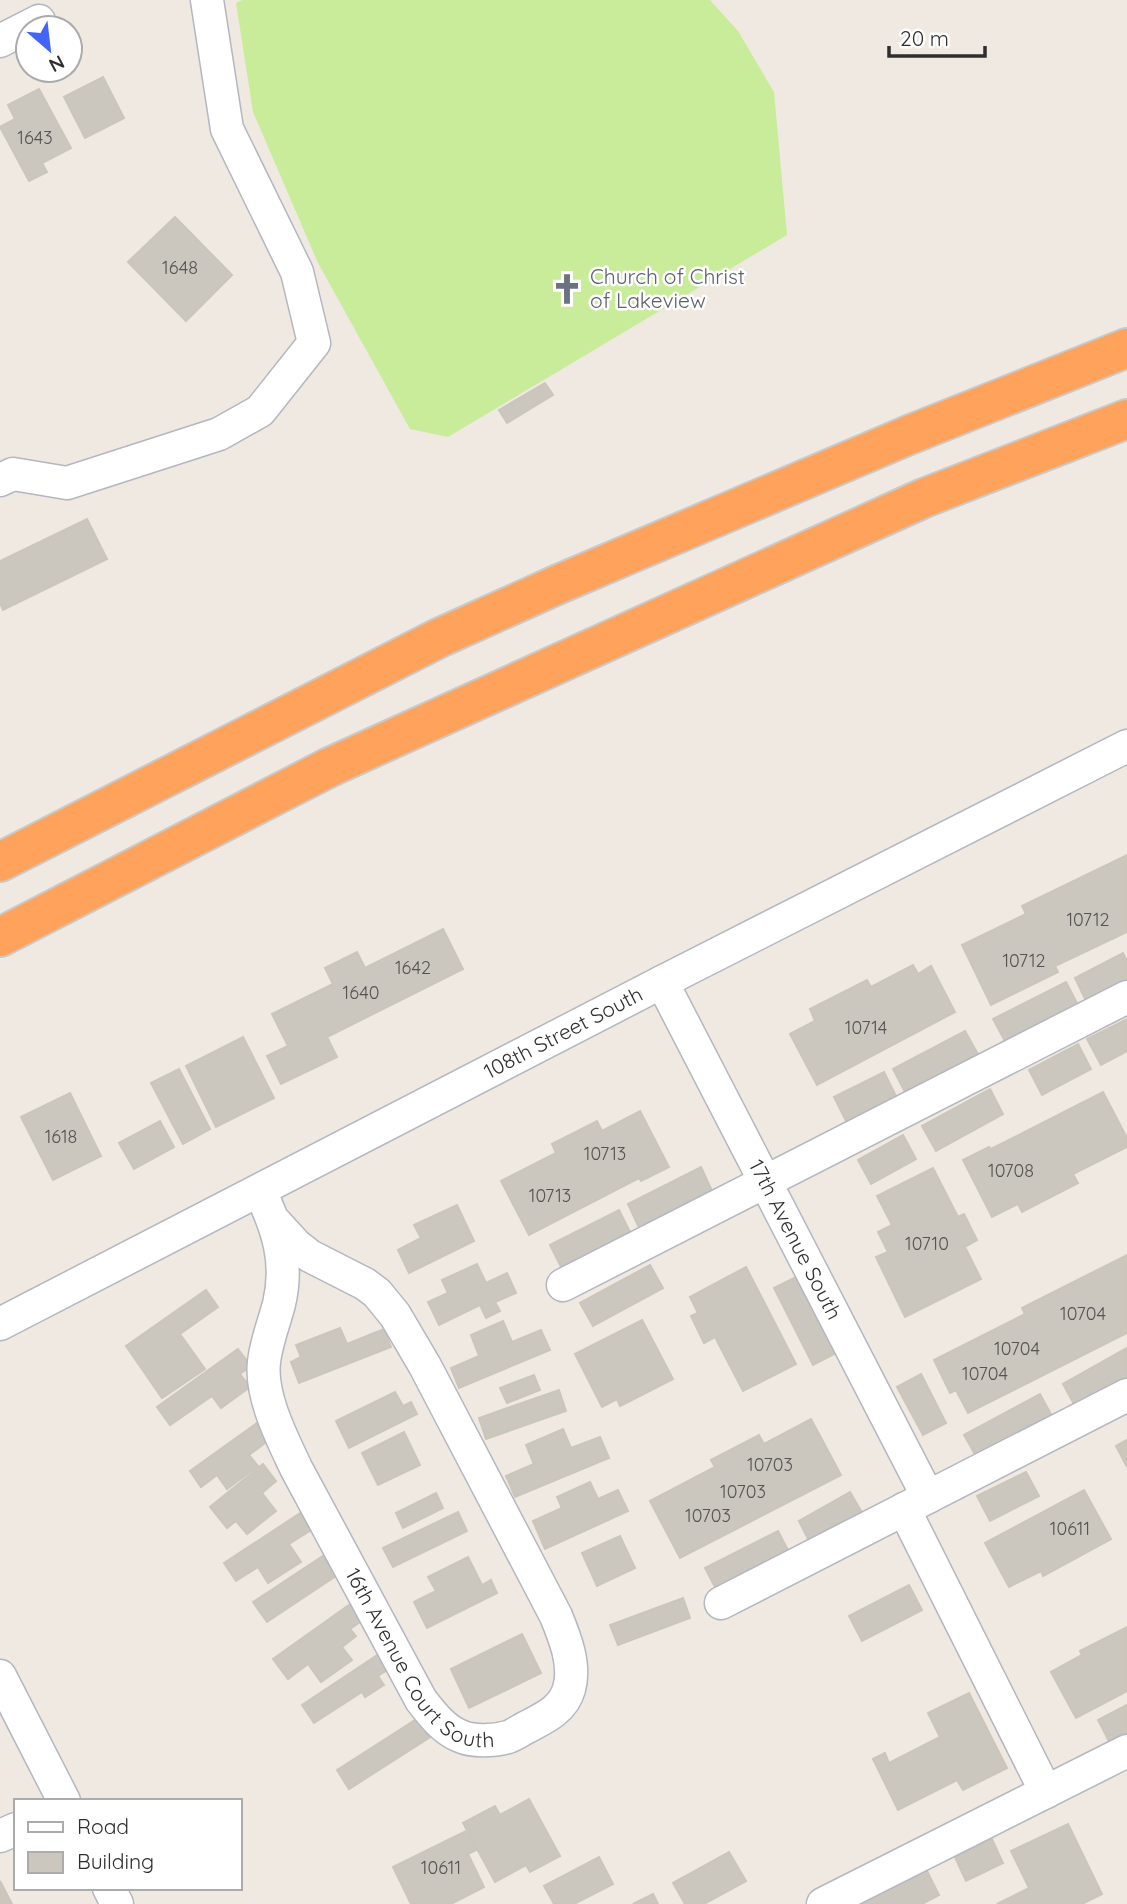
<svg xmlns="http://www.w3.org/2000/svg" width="1127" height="1904" font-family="Quicksand,sans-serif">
<rect width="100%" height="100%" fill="#efe9e1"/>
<polygon fill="#c9ec9a" points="242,0 710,0 738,31 774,92 787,235 448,437 410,429 318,263 253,112 236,3"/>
<g fill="#cbc7bf" stroke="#cbc5ba" stroke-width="2">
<polygon points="103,77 124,118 85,138 64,97"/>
<polygon points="39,89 71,148 42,163 47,172 29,181 0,127 15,119 8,105"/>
<polygon points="175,217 232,275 186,321 128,262"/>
<polygon points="545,383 553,395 507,423 499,410"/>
<polygon points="87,519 107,559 3,610 0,603 0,561"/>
<polygon points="1127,855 1127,932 1055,966 1058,972 991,1005 962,945 1026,914 1022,906"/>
<polygon points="443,929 463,969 327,1037 337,1057 281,1084 267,1056 288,1046 272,1014 333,984 325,968 357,952 365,968"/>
<polygon points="1123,953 1127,961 1127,982 1087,1003 1075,978"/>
<polygon points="913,965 918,974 931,966 955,1012 817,1085 790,1034 815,1021 810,1009 867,980 871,987"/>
<polygon points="1066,982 1079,1007 1006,1043 993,1019"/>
<polygon points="1127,1019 1127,1051 1101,1065 1087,1039"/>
<polygon points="965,1031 979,1056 906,1094 893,1069"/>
<polygon points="243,1037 274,1098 216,1127 186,1066"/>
<polygon points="1078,1044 1091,1069 1042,1095 1029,1070"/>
<polygon points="179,1069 210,1129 183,1144 151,1083"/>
<polygon points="884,1072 897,1098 847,1123 834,1097"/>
<polygon points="990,1089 1003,1114 936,1151 922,1126"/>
<polygon points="1103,1092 1127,1138 1127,1147 1073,1174 1078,1183 1022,1212 1018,1204 992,1217 963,1160 989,1147 991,1149"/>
<polygon points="70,1093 101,1156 53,1180 21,1117"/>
<polygon points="640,1111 669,1167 641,1181 639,1178 529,1235 501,1181 556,1153 552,1144 597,1121 602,1131"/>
<polygon points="160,1121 174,1147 134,1169 119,1143"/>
<polygon points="903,1135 916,1159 871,1184 858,1160"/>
<polygon points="701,1167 713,1193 640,1230 628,1204"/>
<polygon points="933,1168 958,1217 964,1214 977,1240 965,1247 981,1279 905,1317 876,1257 888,1252 878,1232 892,1225 877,1196"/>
<polygon points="457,1205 474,1241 409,1273 398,1250 421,1238 414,1225"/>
<polygon points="619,1210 631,1234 562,1269 550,1245"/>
<polygon points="1127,1255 1127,1333 968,1413 956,1390 950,1393 934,1360 1025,1314 1022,1308"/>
<polygon points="477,1264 486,1283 507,1273 516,1293 495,1302 500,1311 486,1318 480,1305 439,1325 428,1302 448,1293 442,1280"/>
<polygon points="650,1265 663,1288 593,1326 580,1303"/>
<polygon points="746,1267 796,1364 743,1391 715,1337 704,1343 691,1316 698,1313 690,1297"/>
<polygon points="798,1276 838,1352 813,1365 774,1288"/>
<polygon points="206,1290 218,1307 180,1334 205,1369 162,1398 126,1346"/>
<polygon points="642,1320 673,1379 620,1406 617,1399 602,1407 575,1354"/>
<polygon points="503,1321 512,1342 541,1330 550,1350 459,1388 451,1368 479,1356 471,1335"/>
<polygon points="340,1328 347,1344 384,1329 391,1347 299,1383 291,1362 301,1357 296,1345"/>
<polygon points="1127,1348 1127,1380 1076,1408 1063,1384"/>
<polygon points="238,1349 251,1366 240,1374 250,1387 221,1408 212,1396 170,1425 157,1407"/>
<polygon points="921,1374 946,1423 923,1435 897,1387"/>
<polygon points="534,1375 540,1390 507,1403 500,1388"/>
<polygon points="559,1390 566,1411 486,1439 479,1418"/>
<polygon points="395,1392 403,1406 411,1402 417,1414 349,1448 336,1421"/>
<polygon points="1040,1394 1053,1418 977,1458 964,1435"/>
<polygon points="811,1419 841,1475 680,1558 650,1501 715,1467 711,1460 759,1435 764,1444"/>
<polygon points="257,1423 269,1440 249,1455 258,1466 227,1489 217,1475 201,1487 190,1471"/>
<polygon points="563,1429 571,1448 600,1437 609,1458 515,1497 506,1476 534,1464 526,1445"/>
<polygon points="404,1432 420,1465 378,1485 362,1453"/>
<polygon points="1127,1440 1127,1467 1116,1446"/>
<polygon points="263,1464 276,1481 262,1493 276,1511 247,1534 236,1521 227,1528 210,1507"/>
<polygon points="1026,1472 1039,1496 990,1521 977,1496"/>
<polygon points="590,1482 598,1499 618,1490 628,1511 545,1549 533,1521 562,1508 557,1497"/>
<polygon points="1084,1490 1111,1539 1043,1576 1041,1571 1009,1587 985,1543"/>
<polygon points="850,1492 864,1516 811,1545 799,1521"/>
<polygon points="436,1493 443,1508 403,1528 396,1513"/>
<polygon points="305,1510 316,1527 289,1544 301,1562 268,1583 258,1567 236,1581 224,1563"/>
<polygon points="458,1512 467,1531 393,1567 383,1548"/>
<polygon points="778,1531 790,1554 717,1591 705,1568"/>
<polygon points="620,1536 635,1568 597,1586 582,1553"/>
<polygon points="323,1556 336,1576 267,1622 253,1602"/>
<polygon points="468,1557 482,1585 491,1580 497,1593 427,1628 414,1602 436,1591 428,1577"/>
<polygon points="909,1585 922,1610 862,1641 849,1616"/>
<polygon points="683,1598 690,1618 618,1645 610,1625"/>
<polygon points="353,1602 366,1618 350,1629 356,1636 342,1647 352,1660 321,1682 308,1664 288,1679 273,1659"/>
<polygon points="1127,1627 1127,1691 1076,1718 1051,1672 1082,1655 1080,1651"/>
<polygon points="522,1634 541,1673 469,1708 451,1669"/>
<polygon points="385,1650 395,1665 378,1676 384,1685 365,1697 362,1692 314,1723 302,1705"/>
<polygon points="969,1693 1007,1768 963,1790 957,1780 898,1810 873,1759 885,1753 889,1763 940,1737 928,1713"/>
<polygon points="1127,1705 1127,1737 1111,1745 1098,1720"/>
<polygon points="420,1717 432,1736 349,1789 337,1770"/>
<polygon points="529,1799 560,1856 530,1872 526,1865 495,1882 463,1823 495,1806 500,1815"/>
<polygon points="1068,1824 1102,1894 1082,1904 997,1904 1029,1888 1011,1851"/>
<polygon points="466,1831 476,1850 468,1854 484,1887 451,1904 411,1904 393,1867"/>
<polygon points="990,1835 1003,1863 966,1881 953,1853"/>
<polygon points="729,1852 746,1881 704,1904 685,1904 673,1883"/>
<polygon points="599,1857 613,1884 574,1904 554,1904 544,1886"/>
<polygon points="926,1869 939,1895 922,1904 857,1904"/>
<polygon points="0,1881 12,1904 0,1904"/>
<polygon points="653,1894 658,1904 633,1904"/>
</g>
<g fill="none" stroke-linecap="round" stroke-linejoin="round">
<defs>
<g id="minor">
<polyline points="0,41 39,21"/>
<polyline points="0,480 13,474 67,483 219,434 260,411 314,343 297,272 227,129 207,0"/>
<path id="s1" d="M662,982L928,1497"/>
<path id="s2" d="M260,1191C278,1229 289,1262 279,1304C274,1323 266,1343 264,1362C260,1396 282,1438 296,1468L421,1700C432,1714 443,1729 460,1736C473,1742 494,1741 508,1737C514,1735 521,1730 527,1727C544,1718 563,1710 569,1689C576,1665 565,1638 556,1616L425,1366L395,1315L377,1293L365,1284L310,1256L296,1245L275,1222"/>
<polyline points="563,1285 1127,997"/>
<path id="s3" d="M0,1324L662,982L1127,746"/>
<polyline points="904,1509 1046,1792"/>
<polyline points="721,1603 1127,1395"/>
<polyline points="0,1676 64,1801"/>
<polyline points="0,1836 16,1829"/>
<polyline points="109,1888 117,1904"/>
<polyline points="823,1904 1127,1751"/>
</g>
<g id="highway">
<polyline points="0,862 439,638 559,584 909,435 1127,348"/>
<polyline points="0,937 330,767 924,498 1127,419"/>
</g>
</defs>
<use href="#minor" stroke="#b4b7c1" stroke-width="35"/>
<use href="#highway" stroke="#c9c9c9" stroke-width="42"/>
<use href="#minor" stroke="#fff" stroke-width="32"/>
<use href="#highway" stroke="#ffa35c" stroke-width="38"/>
</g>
<defs>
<symbol id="church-bare" viewBox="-9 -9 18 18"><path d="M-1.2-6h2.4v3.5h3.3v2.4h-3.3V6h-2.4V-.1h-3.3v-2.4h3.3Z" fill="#6b7280" stroke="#fff" stroke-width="2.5" paint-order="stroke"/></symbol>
</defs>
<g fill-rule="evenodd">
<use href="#church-bare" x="545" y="267" width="44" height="44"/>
</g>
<g text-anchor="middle" stroke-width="5" stroke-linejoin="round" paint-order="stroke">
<g font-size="18" fill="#555452">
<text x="35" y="144">1643</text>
<text x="180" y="274">1648</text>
<text x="1088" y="926">10712</text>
<text x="1024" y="967">10712</text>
<text x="413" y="974">1642</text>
<text x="361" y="999">1640</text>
<text x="866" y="1034">10714</text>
<text x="61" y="1143">1618</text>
<text x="605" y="1160">10713</text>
<text x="1011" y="1177">10708</text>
<text x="550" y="1202">10713</text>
<text x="927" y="1250">10710</text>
<text x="1083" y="1320">10704</text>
<text x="1017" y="1355">10704</text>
<text x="985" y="1380">10704</text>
<text x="770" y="1471">10703</text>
<text x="743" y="1498">10703</text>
<text x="708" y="1522">10703</text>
<text x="1070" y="1535">10611</text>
<text x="441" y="1874">10611</text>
</g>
<g font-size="21" fill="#5b616d" stroke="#fff" text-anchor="start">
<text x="590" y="284">Church of Christ<tspan x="590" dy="24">of Lakeview</tspan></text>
</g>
<g font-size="21" fill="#2e2e2e" stroke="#fff">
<text dy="7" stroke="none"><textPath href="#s3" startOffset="634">108th Street South</textPath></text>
<text dy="7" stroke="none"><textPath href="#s1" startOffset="290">17th Avenue South</textPath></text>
<text dy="7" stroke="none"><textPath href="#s2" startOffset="523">16th Avenue Court South</textPath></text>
</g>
</g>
<rect x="14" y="1799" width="228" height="91" fill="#ffffff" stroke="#ababab" stroke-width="2"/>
<rect x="28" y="1822" width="35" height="10" fill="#ffffff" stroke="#ababab" stroke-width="2"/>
<text x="77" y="1834" font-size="21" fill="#2e2e2e">Road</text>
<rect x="28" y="1852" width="35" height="21" fill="#cbc7bf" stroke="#ababab" stroke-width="2"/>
<text x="77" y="1869" font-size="21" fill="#2e2e2e">Building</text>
<g transform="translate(49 49) rotate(152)"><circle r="33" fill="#ffffff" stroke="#ababab" stroke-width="2"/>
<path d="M0-5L12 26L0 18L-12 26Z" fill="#4264fb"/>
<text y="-10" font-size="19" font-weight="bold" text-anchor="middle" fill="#2e2e2e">N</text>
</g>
<path d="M889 46v10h96v-10" fill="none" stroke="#2e2e2e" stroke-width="3.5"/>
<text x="900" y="46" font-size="21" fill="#2e2e2e" stroke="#ffffff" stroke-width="5" paint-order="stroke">20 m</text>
</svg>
